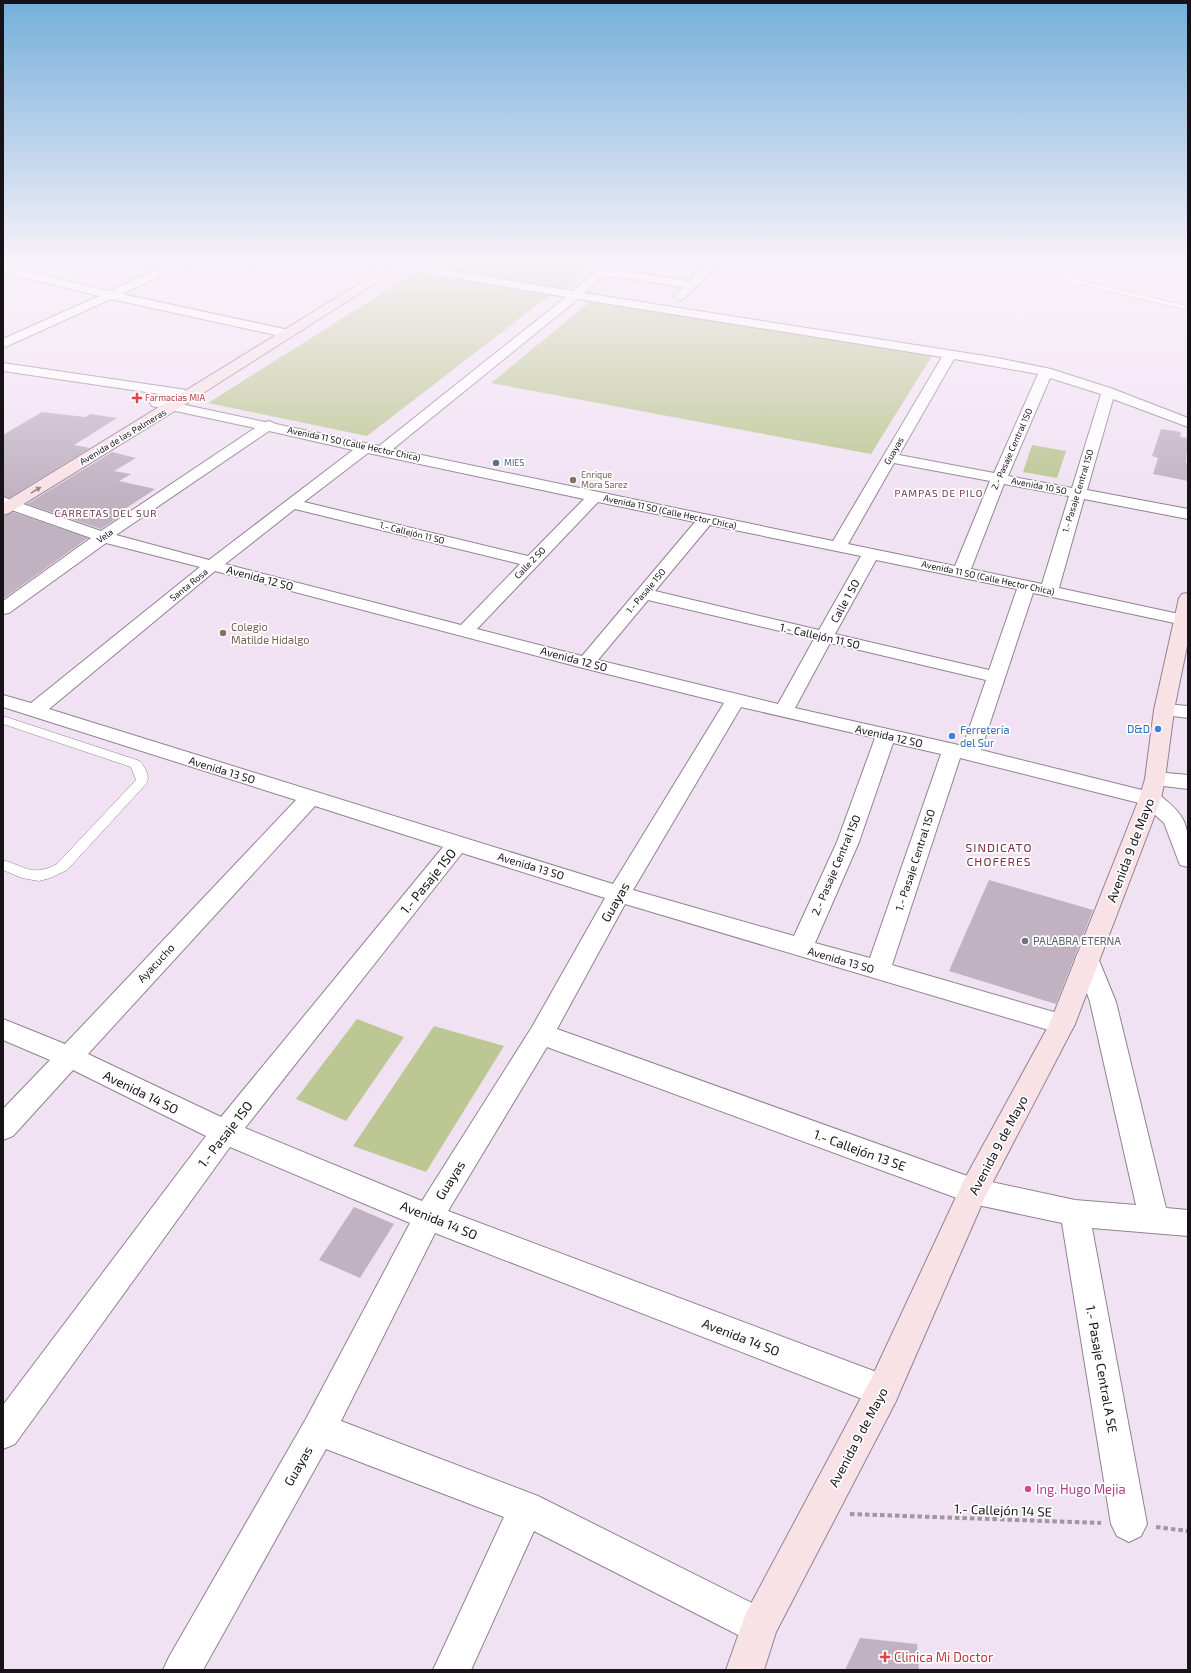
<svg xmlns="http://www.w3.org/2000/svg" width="1191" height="1673" font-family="'Exo 2',sans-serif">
<rect width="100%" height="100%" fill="#f1e2f3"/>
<g fill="#bcc793">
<polygon points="432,261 601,261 563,290 424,266"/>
<polygon points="414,273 550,295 367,436 208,403"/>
<polygon points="591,301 932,356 871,454 491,383"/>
<polygon points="1032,445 1066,451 1057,478 1023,472"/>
<polygon points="357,1019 404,1037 346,1121 296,1099"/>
<polygon points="434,1026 504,1046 426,1172 353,1146"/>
</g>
<g fill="#c1b2c2">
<polygon points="42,412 85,417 90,414 117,418 74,445 90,448 9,498 3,496 3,435"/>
<polygon points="1161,429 1181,432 1180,437 1188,438 1186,463 1188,464 1188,481 1153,474 1158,458 1152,456"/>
<polygon points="112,452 136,458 114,471 131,474 119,481 155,489 125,509 130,510 101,529 27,504"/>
<polygon points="13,512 88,538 3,599 3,516"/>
<polygon points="989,880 1093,910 1056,1004 949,971"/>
<polygon points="354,1207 394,1224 360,1278 319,1260"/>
<polygon points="860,1638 917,1644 919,1670 845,1670"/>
</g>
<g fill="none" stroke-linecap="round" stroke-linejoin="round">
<defs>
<g id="lane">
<polygon points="1069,278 1188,306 1188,310 1067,281 1067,279"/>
<path d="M3,716L140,761C145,768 151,776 146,784L67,870L50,878L39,881L22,878L3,870V860C26,867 33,877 57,864L136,780L131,767L3,724Z"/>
</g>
<g id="street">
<polygon points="175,261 190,261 188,263 122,294 289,330 295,334 289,338 111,299 3,348 3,339 99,296 3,272 3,266 109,291"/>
<path d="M366,261H392L573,291L606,261H618L610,269L689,281L709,263L713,262L719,265L717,267L684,298L680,300L674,296L683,287L603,275L584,293L992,357L1051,369L1113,389L1188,418V427L1113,399L1087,490L1188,509V519L1084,499L1059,588L1188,616V624L1184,625L1033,593L981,750L1158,794C1191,819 1188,827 1188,867L1180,865L1164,823L1143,804L960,758L892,965L1071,1017L1075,1024L1071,1031L1062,1034L625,904L557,1029L973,1178L1075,1200L1136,1205L1090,1002L1075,959L1078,953L1087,950L1096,953L1116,1002L1166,1208L1188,1210V1236L1092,1228L1147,1524L1141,1536L1129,1542L1117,1536L1111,1524L1062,1223L973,1204L547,1047L448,1211L895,1379L899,1391L895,1403L883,1407L435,1233L341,1421L538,1496L772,1613L778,1626L772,1639L759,1645L746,1639L534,1531L471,1670H433L504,1517L326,1449L203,1670H163L169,1657L307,1417L410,1223L230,1147L15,1444L3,1449V1405L206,1136L73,1070L13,1136L3,1140V1109L50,1060L3,1040V1019L65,1044L296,800L3,707V695L31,703L200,567L106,543L9,613L3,614V601L91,538L3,507V497L101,531L255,428L152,406L150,403L152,400L157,399L265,422L269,421L276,424L379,446L566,297L372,264ZM578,299L942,357L833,541L393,449ZM954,359L1038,374L994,473L899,455ZM1050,378L1101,394L1072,488L1008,476ZM269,431L353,450L209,560L116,535ZM368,453L584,499L528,556L304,502ZM894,463L990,481L955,566L848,544ZM1004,484L1069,496L1042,584L971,569ZM598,502L695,522L582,656L477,629ZM295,509L520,564L461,625L225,564ZM710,525L861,556L819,630L655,591ZM876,560L1017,589L989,670L835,634ZM215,571L579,667L724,703L613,884L49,709ZM648,600L814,639L778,704L598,660ZM830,643L986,680L963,746L795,708ZM741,707L875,738L837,842L794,936L633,890ZM893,743L941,754L870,958L815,943L859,842ZM315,806L443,847L221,1117L88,1054ZM462,853L605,898L532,1027L422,1201L245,1128Z"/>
<polygon points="3,363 180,389 185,390 187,393 185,396 180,397 3,371"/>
<polygon points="1164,704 1188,706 1188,718 1157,714 1154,710 1157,706"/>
<polygon points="1155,772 1188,775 1188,789 1148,784 1145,779 1148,774"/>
</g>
<g id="secondary">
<polygon points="396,261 410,261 178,409 9,513 3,515 3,503"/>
<polygon points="1188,593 1188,641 1174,710 1165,779 1161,799 1075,1024 985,1197 895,1403 776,1632 764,1670 726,1670 746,1613 871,1379 963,1182 1050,1023 1139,799 1145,779 1154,710 1179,598 1182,594"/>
</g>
</defs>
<use href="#lane" stroke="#918292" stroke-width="1"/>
<use href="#street" stroke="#918292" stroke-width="2"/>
<use href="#secondary" stroke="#918292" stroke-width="2"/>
<g stroke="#a095a1" stroke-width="4" stroke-dasharray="4.5 3" stroke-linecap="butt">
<polyline points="850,1514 1101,1523"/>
<polyline points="1156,1527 1188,1531"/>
</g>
<use href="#lane" fill="#fff" fill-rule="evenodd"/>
<use href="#street" fill="#fff" fill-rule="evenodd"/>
<use href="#secondary" fill="#f9e2e6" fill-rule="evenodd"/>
</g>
<defs><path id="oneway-solid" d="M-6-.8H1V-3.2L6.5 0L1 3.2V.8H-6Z"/></defs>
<use fill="#938489" href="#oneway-solid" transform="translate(36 490) rotate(-31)"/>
<linearGradient id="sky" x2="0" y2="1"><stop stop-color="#75afda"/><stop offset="0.53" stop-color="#f9f2fa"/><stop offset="1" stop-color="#f9f2fa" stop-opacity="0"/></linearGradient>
<rect width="1191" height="495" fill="url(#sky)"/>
<g fill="#e0444e" stroke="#fff" stroke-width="1.5">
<path d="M135 392h4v4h4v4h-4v4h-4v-4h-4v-4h4z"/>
<path d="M883 1651h4v4h4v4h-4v4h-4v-4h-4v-4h4z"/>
</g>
<circle fill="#5c6f8a" stroke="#fff" stroke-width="1.5" cx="496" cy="463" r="4"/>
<g fill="#8d6e63" stroke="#fff" stroke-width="1.5">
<circle cx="573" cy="480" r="4"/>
<circle cx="223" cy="633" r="4"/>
</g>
<g fill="#3f7fe0" stroke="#fff" stroke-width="1.5">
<circle cx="1158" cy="729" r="4"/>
<circle cx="952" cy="736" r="4"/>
</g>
<circle fill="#6b7280" stroke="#fff" stroke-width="1.5" cx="1025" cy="941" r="4"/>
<circle fill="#d1479c" stroke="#fff" stroke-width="1.5" cx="1028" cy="1489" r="4"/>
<g text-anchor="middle" stroke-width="3.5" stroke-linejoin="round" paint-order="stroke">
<g font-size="9" fill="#be3a42" stroke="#fff" text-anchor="start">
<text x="145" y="401">Farmacias MIA</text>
</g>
<g font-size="9" fill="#171218" stroke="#fff">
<text transform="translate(123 437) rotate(-31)" y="3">Avenida de las Palmeras</text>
<text transform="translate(354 444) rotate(12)" y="3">Avenida 11 SO (Calle Hector Chica)</text>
<text transform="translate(1012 449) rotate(-66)" y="3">2.- Pasaje Central 1SO</text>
<text transform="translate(894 451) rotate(-60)" y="3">Guayas</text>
<text transform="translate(1039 486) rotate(11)" y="3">Avenida 10 SO</text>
<text transform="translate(1078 491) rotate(-73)" y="3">1.- Pasaje Central 1SO</text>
<text transform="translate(670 512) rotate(12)" y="3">Avenida 11 SO (Calle Hector Chica)</text>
<text transform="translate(412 533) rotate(14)" y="3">1.- Callejón 11 SO</text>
<text transform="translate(105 536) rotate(-35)" y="3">Vela</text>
<text transform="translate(530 563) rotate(-46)" y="3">Calle 2 SO</text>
<text transform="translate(988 578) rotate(12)" y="3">Avenida 11 SO (Calle Hector Chica)</text>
<text transform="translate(189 585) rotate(-39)" y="3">Santa Rosa</text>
<text transform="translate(646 591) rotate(-50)" y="3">1.- Pasaje 1SO</text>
</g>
<g font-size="9" fill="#4e5e75" stroke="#fff" text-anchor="start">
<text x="504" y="466">MIES</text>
</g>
<g font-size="9" fill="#785e54" stroke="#fff" text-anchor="start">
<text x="581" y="478">Enrique<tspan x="581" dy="10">Mora Sarez</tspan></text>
</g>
<g font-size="10" letter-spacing="1" fill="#773143" stroke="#fff">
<text x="939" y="497">PAMPAS DE PILO</text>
<text x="106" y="517">CARRETAS DEL SUR</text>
</g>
<g font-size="11" fill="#171218" stroke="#fff">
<text transform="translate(260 578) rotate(15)" y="4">Avenida 12 SO</text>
<text transform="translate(845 601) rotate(-61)" y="4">Calle 1 SO</text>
<text transform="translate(820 636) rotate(13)" y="4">1.- Callejón 11 SO</text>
<text transform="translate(574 659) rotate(15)" y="4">Avenida 12 SO</text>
<text transform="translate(889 736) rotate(13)" y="4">Avenida 12 SO</text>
<text transform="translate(222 770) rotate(17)" y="4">Avenida 13 SO</text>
<text transform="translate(915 860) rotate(-72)" y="4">1.- Pasaje Central 1SO</text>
<text transform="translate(836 865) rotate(-67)" y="4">2.- Pasaje Central 1SO</text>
<text transform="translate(531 866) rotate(17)" y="4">Avenida 13 SO</text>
<text transform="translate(841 960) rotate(16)" y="4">Avenida 13 SO</text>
<text transform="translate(156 963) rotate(-47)" y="4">Ayacucho</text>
</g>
<g font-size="11" fill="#785e54" stroke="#fff" text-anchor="start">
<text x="231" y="631">Colegio<tspan x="231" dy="13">Matilde Hidalgo</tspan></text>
</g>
<g font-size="11" fill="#366cbe" stroke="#fff" text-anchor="end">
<text x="1150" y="733">D&amp;D</text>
<text x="960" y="734" text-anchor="start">Ferretería<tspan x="960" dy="13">del Sur</tspan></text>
</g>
<g font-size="11" fill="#5b616d" stroke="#fff" text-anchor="start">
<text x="1033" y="945">PALABRA ETERNA</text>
</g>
<g font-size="12" letter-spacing="1" fill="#773143" stroke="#fff">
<text x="999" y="852">SINDICATO<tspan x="999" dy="14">CHOFERES</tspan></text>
</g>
<g font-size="13" fill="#171218" stroke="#fff">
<text transform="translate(1130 850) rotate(-69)" y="5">Avenida 9 de Mayo</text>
<text transform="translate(428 881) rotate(-51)" y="5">1.- Pasaje 1SO</text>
<text transform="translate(615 902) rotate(-60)" y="5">Guayas</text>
<text transform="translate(141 1092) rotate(26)" y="5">Avenida 14 SO</text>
<text transform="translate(225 1134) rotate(-52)" y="5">1.- Pasaje 1SO</text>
<text transform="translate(998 1145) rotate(-62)" y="5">Avenida 9 de Mayo</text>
<text transform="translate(860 1150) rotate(20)" y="5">1.- Callejón 13 SE</text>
<text transform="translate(450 1180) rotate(-58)" y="5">Guayas</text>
<text transform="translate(439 1220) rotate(22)" y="5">Avenida 14 SO</text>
<text transform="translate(741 1337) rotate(21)" y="5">Avenida 14 SO</text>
<text transform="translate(1102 1369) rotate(80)" y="5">1.- Pasaje Central A SE</text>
<text transform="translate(858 1437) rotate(-62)" y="5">Avenida 9 de Mayo</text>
<text transform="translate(298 1466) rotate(-60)" y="5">Guayas</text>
<text transform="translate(1003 1510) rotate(2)" y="5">1.- Callejón 14 SE</text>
</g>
<g font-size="13" fill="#b23c85" stroke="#fff" text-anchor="start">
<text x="1036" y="1494">Ing. Hugo Mejia</text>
</g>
<g font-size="13" fill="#be3a42" stroke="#fff" text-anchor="start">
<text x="894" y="1662">Clinica Mi Doctor</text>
</g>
</g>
<rect width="1191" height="1673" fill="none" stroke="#171218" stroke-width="8"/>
</svg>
